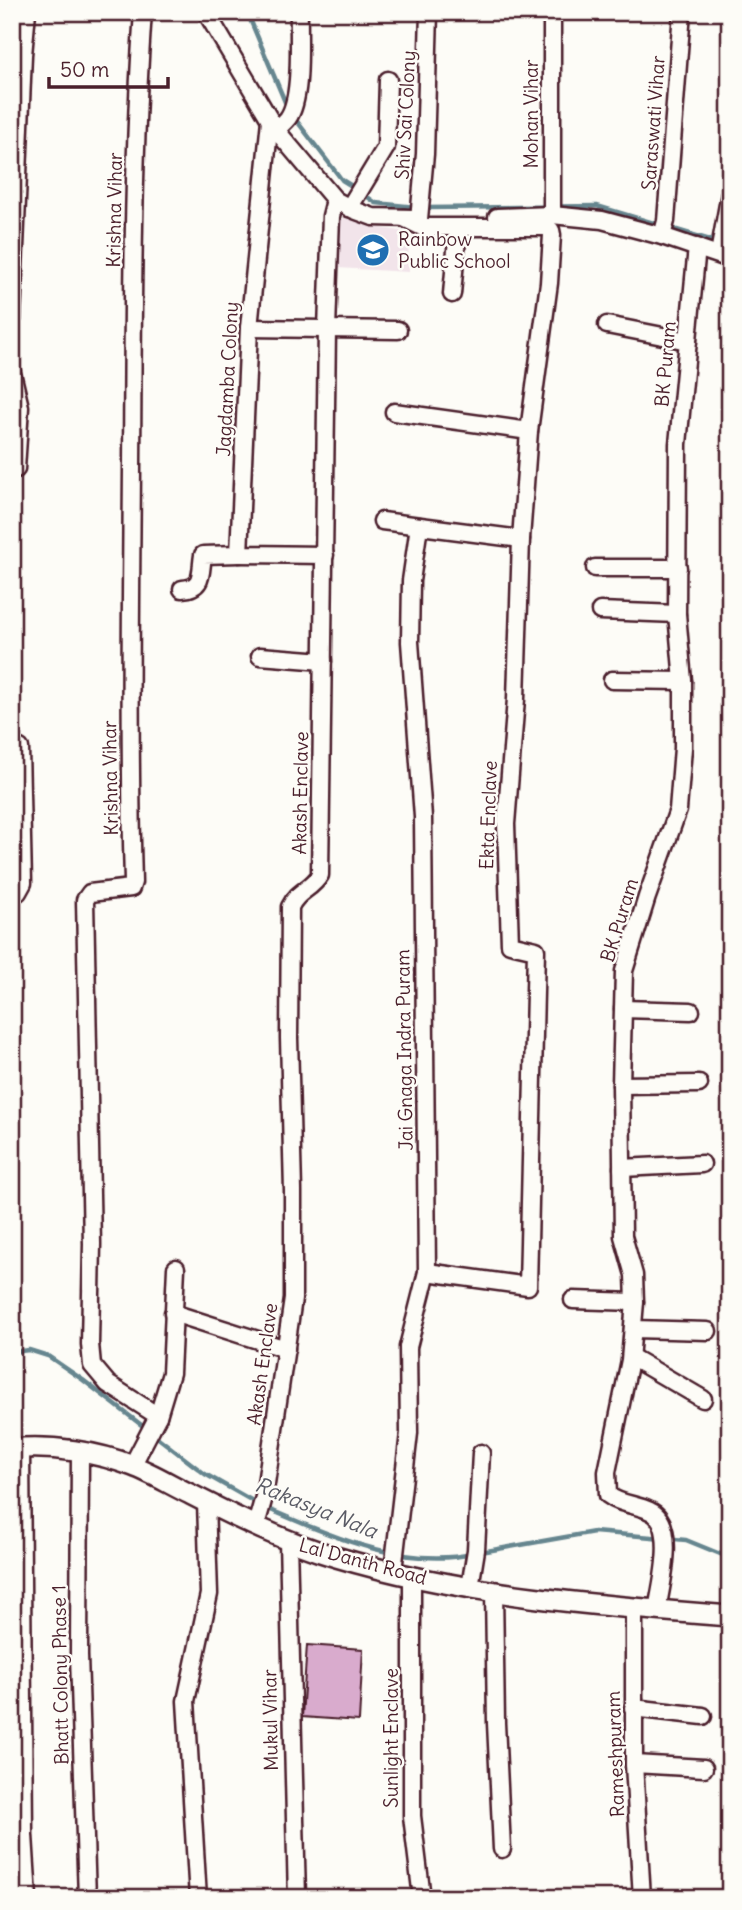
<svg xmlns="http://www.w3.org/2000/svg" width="742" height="1910" font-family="Delius,sans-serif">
<rect width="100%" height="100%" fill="#fdfcf7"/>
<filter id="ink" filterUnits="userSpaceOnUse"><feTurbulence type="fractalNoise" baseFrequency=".0143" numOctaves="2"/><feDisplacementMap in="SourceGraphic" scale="14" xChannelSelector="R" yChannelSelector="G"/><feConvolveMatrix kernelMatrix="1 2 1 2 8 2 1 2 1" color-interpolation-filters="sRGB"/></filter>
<g filter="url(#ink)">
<polygon fill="#f2e4ea" points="346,216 374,227 408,232 409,272 337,268 339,222"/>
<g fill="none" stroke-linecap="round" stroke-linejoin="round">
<g stroke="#66868f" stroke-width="4.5">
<polyline points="247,12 288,109"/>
<polyline points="293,116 342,180 355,188"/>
<polyline points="362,193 376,203 416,207"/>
<polyline points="425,208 597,206 730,246"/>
<polyline points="12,1352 29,1350 48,1356 83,1380 205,1474 258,1504"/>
<path d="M266,1508C330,1535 402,1569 472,1554"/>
<polyline points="481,1552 594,1532 686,1540 730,1558"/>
</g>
</g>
<polygon fill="#d9abcd" stroke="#4a1f2b" stroke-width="2" points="307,1645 363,1649 359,1721 302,1717"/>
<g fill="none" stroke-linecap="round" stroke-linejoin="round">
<defs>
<g id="minor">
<polyline points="206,12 276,130 335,200 354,210 373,217 412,218"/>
<polyline points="270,120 249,328 239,554 325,555"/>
<path d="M276,130C280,126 285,122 288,118C303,97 298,38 299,12"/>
<polyline points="349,208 386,147 388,80"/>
<polyline points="552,215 552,12"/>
<polyline points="497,217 552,215 602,220 662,236 730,259"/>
<polyline points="404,218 422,227 546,227 551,230 552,235 549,283 529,431 521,539 516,699 506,824 510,944 536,950 528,1286 427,1272"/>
<polyline points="419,219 425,154 429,12"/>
<polyline points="662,236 666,221 682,12"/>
<polyline points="719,254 730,193"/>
<polyline points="452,294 458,228"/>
<polyline points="12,320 23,55 27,12"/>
<polyline points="607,325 688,341"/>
<polyline points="249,328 398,330"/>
<polyline points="12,373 20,407 16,469"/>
<polyline points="394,412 529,431"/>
<polyline points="382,521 521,539"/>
<polyline points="595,568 678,568"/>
<path d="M182,589C204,588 200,573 203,555L239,554"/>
<polyline points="600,611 677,614"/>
<polyline points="260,656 323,661"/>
<polyline points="612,680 683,681"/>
<polyline points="12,892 18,892 23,883 20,748"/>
<polyline points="623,1009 691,1011"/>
<polyline points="621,1085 699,1084"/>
<polyline points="622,1168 702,1164"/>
<polyline points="573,1300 635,1302"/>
<polyline points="173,1313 286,1349"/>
<polyline points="633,1329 708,1331"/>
<polyline points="631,1357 703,1399"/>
<polyline points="158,1416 171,1373 176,1268"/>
<polyline points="21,1448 24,1835 28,1898"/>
<polyline points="80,1452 79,1655 87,1898"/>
<path d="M132,1466L158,1416L108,1384L92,1365L90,1344L92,1244L85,900L90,893L131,888L133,882C129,744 131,606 132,468C133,316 132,164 143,12"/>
<path d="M256,1525L264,1497L293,1299V1191L289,1038L290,907C298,890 311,890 320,875L327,329L331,216L335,200"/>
<polyline points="288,1541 297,1898"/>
<polyline points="393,1571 409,1433 408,1347 427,1272 423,817 410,642 411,581 419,526"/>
<polyline points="412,1577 412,1816 422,1898"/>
<polyline points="470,1587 476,1550 481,1453"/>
<polyline points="494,1591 496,1723 502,1849"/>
<polyline points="634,1609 634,1764 642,1898"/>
<path d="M657,1610C661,1586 678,1523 650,1511C636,1504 621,1505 608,1495L607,1472L630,1360L635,1302L634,1275L623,1236L621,1085L624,971L647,897L678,810L683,748V681L677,614L678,444L697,247"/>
<polyline points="633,1708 703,1716"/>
<polyline points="634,1764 704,1768"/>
<polyline points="198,1898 186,1701 209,1594 206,1502"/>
</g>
<path id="tertiary" d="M12,1449C51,1445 97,1452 133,1466C152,1473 171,1485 190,1494C237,1518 285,1542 336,1557C463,1595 598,1606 730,1616"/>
</defs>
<use href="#minor" stroke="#4a1f2b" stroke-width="21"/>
<use href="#tertiary" stroke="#4a1f2b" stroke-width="24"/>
<use href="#minor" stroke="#fdfcf7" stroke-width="16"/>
<use href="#tertiary" stroke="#fdfcf7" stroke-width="19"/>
</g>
</g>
<defs>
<symbol id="school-disc" viewBox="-11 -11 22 22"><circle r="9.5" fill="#1f6fb2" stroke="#fdfcf7"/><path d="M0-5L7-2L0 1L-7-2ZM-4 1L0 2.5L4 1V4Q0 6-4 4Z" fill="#fff"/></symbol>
</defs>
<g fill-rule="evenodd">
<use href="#school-disc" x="354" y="231" width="38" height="38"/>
</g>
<g text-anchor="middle" stroke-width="5" stroke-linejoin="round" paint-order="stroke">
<g font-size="19" fill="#4a1f2b" stroke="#fdfcf7">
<text transform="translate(531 114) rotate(-90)" y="7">Mohan Vihar</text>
<text transform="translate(405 115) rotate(-87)" y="7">Shiv Sai Colony</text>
<text transform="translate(653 123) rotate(-86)" y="7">Saraswati Vihar</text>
<text transform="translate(114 210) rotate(-89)" y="7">Krishna Vihar</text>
<text transform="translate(665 364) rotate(-85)" y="7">BK Puram</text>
<text transform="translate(227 379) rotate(-87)" y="7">Jagdamba Colony</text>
<text transform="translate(110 778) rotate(-91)" y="7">Krishna Vihar</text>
<text transform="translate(300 793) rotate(-89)" y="7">Akash Enclave</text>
<text transform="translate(488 815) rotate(-88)" y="7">Ekta Enclave</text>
<text transform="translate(619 920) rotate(-73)" y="7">BK Puram</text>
<text transform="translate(404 1050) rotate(-91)" y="7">Jai Gnaga Indra Puram</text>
<text transform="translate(262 1364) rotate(-82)" y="7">Akash Enclave</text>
<text transform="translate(363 1561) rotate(15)" y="7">Lal Danth Road</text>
<text transform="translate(60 1675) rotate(-91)" y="7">Bhatt Colony Phase 1</text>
<text transform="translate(270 1720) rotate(-91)" y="7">Mukul Vihar</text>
<text transform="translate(391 1738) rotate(-90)" y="7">Sunlight Enclave</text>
<text transform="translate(615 1754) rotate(-92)" y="7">Rameshpuram</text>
</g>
<g font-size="19" fill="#4a1f2b" stroke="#fdfcf7" text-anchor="start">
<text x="398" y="246">Rainbow<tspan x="398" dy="22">Public School</tspan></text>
</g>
<g font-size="21" font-style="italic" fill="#5a5b65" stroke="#fdfcf7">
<text transform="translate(316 1508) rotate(22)" y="7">Rakasya Nala</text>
</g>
</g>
<rect width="742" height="1910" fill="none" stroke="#fdfcf7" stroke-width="42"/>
<rect x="21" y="21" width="700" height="1868" fill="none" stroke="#4a1f2b" stroke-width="2.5" filter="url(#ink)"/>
<path d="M49 77v10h119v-10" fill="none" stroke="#4a1f2b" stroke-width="3.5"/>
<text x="60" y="77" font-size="21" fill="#4a1f2b" stroke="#fdfcf7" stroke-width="5" paint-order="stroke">50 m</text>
</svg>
